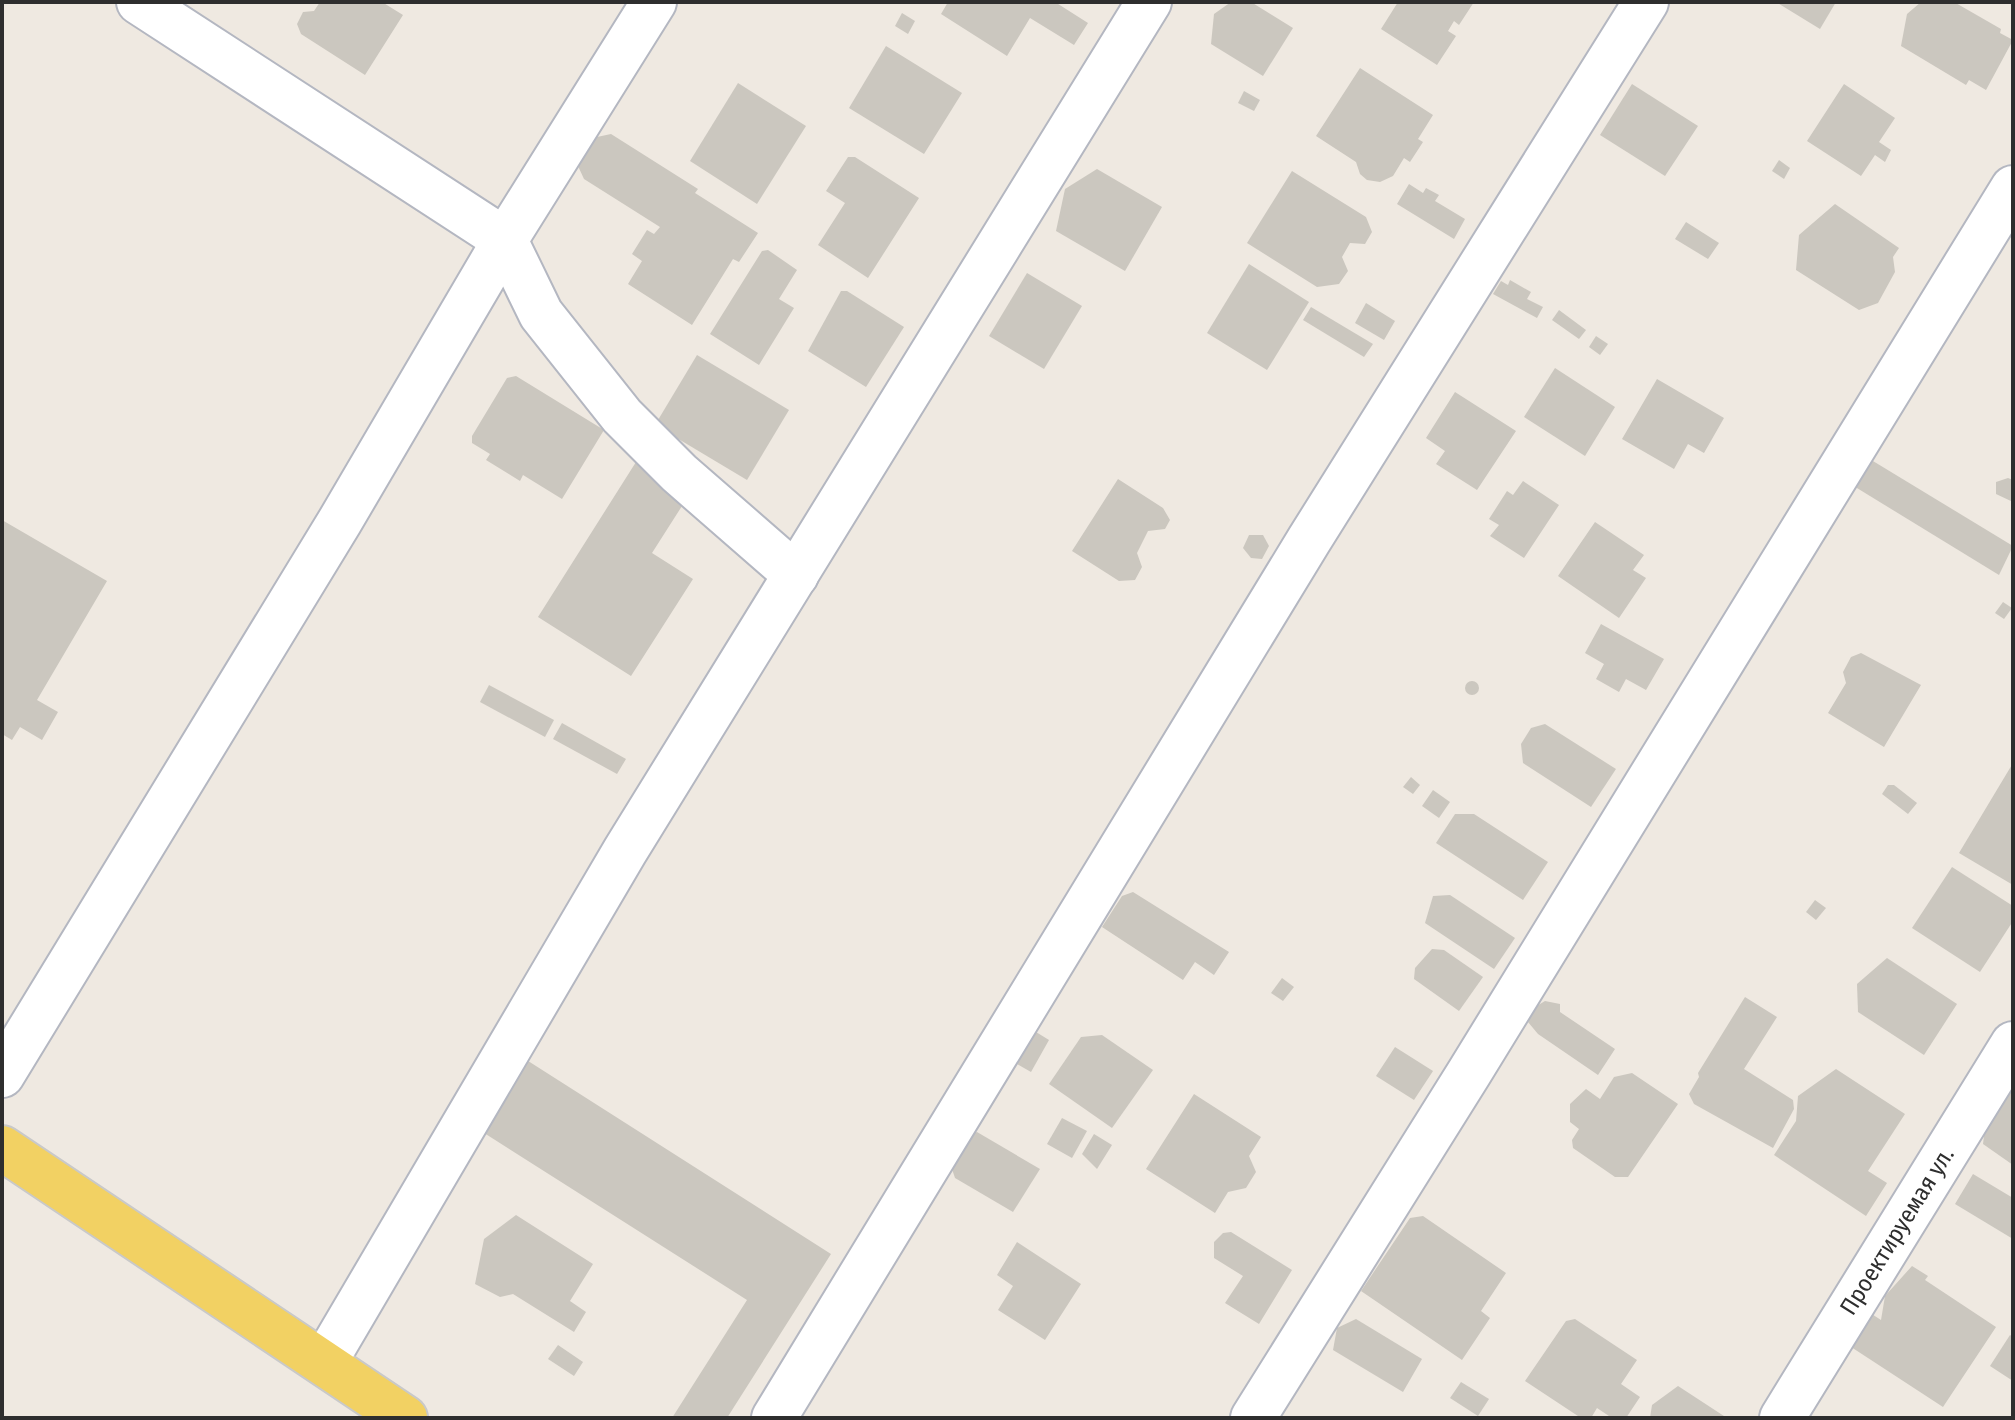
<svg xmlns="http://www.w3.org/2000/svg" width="2015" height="1420" font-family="'Fira Sans Condensed',sans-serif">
<rect width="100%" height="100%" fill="#efe9e1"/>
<g fill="#cbc7bf">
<polygon points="320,2 382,2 403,15 365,75 301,34 297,24 303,12 314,11"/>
<polygon points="948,2 1055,2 1088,23 1074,45 1030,18 1007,56 941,14"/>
<polygon points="1231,2 1251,2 1293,28 1263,76 1211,44 1214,14"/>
<polygon points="1398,2 1474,2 1459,25 1454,21 1448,31 1456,36 1437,65 1381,29"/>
<polygon points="1776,2 1836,2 1820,29"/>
<polygon points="1921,2 1954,2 2001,29 2000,33 2013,40 1986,90 1969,80 1966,85 1901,46 1907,14"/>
<polygon points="902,13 915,21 908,34 895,26"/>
<polygon points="886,46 962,93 924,154 849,108"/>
<polygon points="1360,68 1433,115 1418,139 1423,142 1410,162 1404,158 1393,176 1380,182 1367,180 1360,174 1356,162 1316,136"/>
<polygon points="738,83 806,126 757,204 690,161"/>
<polygon points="1632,84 1698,126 1665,176 1600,135"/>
<polygon points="1844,84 1895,118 1879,142 1891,150 1885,162 1875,155 1861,176 1807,141"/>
<polygon points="1244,91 1260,100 1254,111 1238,103"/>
<polygon points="611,134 698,189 695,193 758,233 739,262 733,259 692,325 628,284 642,261 632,254 647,230 654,234 660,227 584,179 578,166 597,137"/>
<polygon points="848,157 855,157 919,198 868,278 818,245 845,203 826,191"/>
<polygon points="1779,160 1790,168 1784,179 1772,171"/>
<polygon points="1097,169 1162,207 1125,271 1056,231 1065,189"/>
<polygon points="1292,171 1366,217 1372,232 1365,244 1350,243 1342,257 1348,271 1339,284 1317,287 1247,243"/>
<polygon points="1409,184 1423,193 1426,188 1439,195 1435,201 1465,219 1454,239 1397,204"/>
<polygon points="1835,204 1899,248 1893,257 1895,272 1878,303 1859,310 1796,270 1799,235"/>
<polygon points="1686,222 1719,243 1708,259 1675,239"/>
<polygon points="768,250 797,270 779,299 794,308 759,365 710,334 762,251"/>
<polygon points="1249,264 1309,302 1267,370 1207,333"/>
<polygon points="1027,273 1082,306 1044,369 989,336"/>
<polygon points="1510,280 1531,292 1527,299 1543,307 1537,318 1493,294 1501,281 1508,285"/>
<polygon points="841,291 847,291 904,327 866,387 808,351"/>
<polygon points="1366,303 1395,321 1384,340 1355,323"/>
<polygon points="1311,307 1373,344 1364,357 1303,320"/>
<polygon points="1559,310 1586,330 1579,339 1552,320"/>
<polygon points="1596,336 1608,344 1600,355 1589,347"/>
<polygon points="697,355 789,410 747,480 655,425"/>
<polygon points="1555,368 1615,407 1585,456 1524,417"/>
<polygon points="516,376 604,430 562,499 523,475 520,481 486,460 490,454 472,443 472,436 507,378"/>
<polygon points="1657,379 1724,418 1704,453 1688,444 1674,469 1622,439"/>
<polygon points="1455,392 1516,431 1477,490 1436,464 1445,451 1426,438"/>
<polygon points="1868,458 2013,546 1999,575 1852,485"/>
<polygon points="636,462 689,495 652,553 693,579 631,676 538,617"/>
<polygon points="2008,478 2013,480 2013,502 1996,494 1996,482"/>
<polygon points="1118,479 1163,508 1170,520 1165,529 1148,531 1137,553 1142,567 1135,580 1119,581 1072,551"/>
<polygon points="1523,481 1559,505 1524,558 1490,536 1499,525 1489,519 1507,491 1513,495"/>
<polygon points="2,520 107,581 37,700 58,712 42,740 20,727 12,740 2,734"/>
<polygon points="1595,522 1644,555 1633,570 1646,578 1619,618 1558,576"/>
<polygon points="1249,535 1263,535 1269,546 1262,559 1251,558 1243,548"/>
<polygon points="2003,602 2012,608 2004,619 1995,613"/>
<polygon points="1601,624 1664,659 1646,690 1626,679 1619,692 1596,679 1604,664 1585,653"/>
<polygon points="1861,653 1921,685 1884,747 1828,713 1846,683 1843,672 1851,657"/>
<circle cx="1472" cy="688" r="7"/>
<polygon points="489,685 554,720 545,737 480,702"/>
<polygon points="562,723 626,759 617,774 553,739"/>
<polygon points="1545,724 1616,769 1591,807 1523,763 1521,744 1531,728"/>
<polygon points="2013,763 2013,885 1959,853"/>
<polygon points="1411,777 1420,785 1413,794 1403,787"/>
<polygon points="1888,785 1894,785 1917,803 1908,814 1882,794"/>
<polygon points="1433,790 1450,802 1439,818 1422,806"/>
<polygon points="1455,814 1474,814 1548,862 1523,900 1436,843"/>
<polygon points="1952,867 2013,906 2013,921 1980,972 1912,928"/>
<polygon points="1133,892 1229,952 1214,975 1195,962 1183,980 1102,927 1122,896"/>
<polygon points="1450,895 1515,938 1494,969 1425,923 1433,896"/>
<polygon points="1815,900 1826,908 1816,920 1806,912"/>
<polygon points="1432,949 1444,950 1483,977 1459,1011 1414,979 1415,968"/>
<polygon points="1887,958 1957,1004 1924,1055 1858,1012 1857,984"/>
<polygon points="1282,978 1294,987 1283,1001 1271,993"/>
<polygon points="1745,997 1777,1017 1744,1069 1793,1100 1794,1109 1773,1148 1694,1104 1689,1094 1699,1077 1698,1073"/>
<polygon points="1545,1001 1560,1004 1560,1012 1615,1049 1598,1075 1538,1034 1528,1022 1535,1007"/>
<polygon points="1036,1032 1049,1040 1031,1072 1017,1064"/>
<polygon points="1102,1035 1153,1070 1112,1128 1049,1084 1081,1037"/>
<polygon points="1395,1047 1433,1071 1414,1100 1376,1076"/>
<polygon points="525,1059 831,1254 727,1418 672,1418 747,1300 481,1131"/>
<polygon points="1836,1069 1905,1114 1868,1171 1887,1183 1866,1216 1774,1155 1796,1121 1798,1096"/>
<polygon points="1632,1073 1678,1104 1628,1177 1615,1177 1573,1148 1572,1140 1579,1129 1570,1122 1570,1104 1586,1089 1600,1099 1614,1077"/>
<polygon points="2013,1086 2013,1165 1983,1144 1987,1111"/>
<polygon points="1194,1094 1261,1137 1249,1156 1256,1172 1246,1188 1228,1192 1215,1213 1146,1169"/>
<polygon points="1062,1118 1087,1131 1072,1158 1047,1144"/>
<polygon points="977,1132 1040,1169 1013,1212 955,1178 951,1166 968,1135"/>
<polygon points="1094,1134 1112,1145 1097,1169 1082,1154"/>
<polygon points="1973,1174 2013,1198 2013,1239 1955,1204"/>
<polygon points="516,1215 593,1264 570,1301 586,1312 574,1332 513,1294 500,1297 475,1284 484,1239"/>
<polygon points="1423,1216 1506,1273 1481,1311 1490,1318 1462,1360 1361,1291 1410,1218"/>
<polygon points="1231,1232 1292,1270 1259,1324 1225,1303 1243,1276 1214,1258 1214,1242 1223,1233"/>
<polygon points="1017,1242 1081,1284 1045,1340 998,1310 1013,1286 997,1275"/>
<polygon points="1912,1266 1928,1276 1925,1280 1996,1327 1943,1407 1845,1343 1867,1311 1881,1320 1885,1296"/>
<polygon points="1356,1319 1422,1359 1403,1392 1333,1350 1337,1328"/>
<polygon points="1575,1319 1637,1360 1621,1384 1640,1397 1626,1418 1612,1418 1597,1408 1591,1418 1581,1418 1525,1381 1566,1321"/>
<polygon points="2010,1335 2013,1337 2013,1381 1990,1366"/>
<polygon points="558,1345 583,1362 574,1376 548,1359"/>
<polygon points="1461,1382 1489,1399 1478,1416 1450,1398"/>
<polygon points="1678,1386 1727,1418 1650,1418 1652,1405"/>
</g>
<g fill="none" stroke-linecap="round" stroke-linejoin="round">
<defs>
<g id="minor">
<polyline points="139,2 505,240 541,314 622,416 679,473 796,575"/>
<polyline points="2,1075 340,521 505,240 654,2"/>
<polyline points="324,1363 625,851 1149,2"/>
<polyline points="774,1418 1309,540 1646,2"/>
<polyline points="1253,1418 1469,1073 2013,188"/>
<polyline points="1782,1418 2013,1044"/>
</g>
<polyline id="major" points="2,1148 405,1418"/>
</defs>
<use href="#minor" stroke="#b4b7c1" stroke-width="48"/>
<use href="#major" stroke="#c9c9c9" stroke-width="48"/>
<use href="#minor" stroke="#fff" stroke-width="44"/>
<use href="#major" stroke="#f2d163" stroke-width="44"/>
</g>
<g text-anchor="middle" stroke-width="7" stroke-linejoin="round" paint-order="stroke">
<g font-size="24" fill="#2e2e2e" stroke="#fff">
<text transform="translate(1897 1231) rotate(-58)" y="8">Проектируемая ул.</text>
</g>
</g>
<rect width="2015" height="1420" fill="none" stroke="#2e2e2e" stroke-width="8"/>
</svg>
